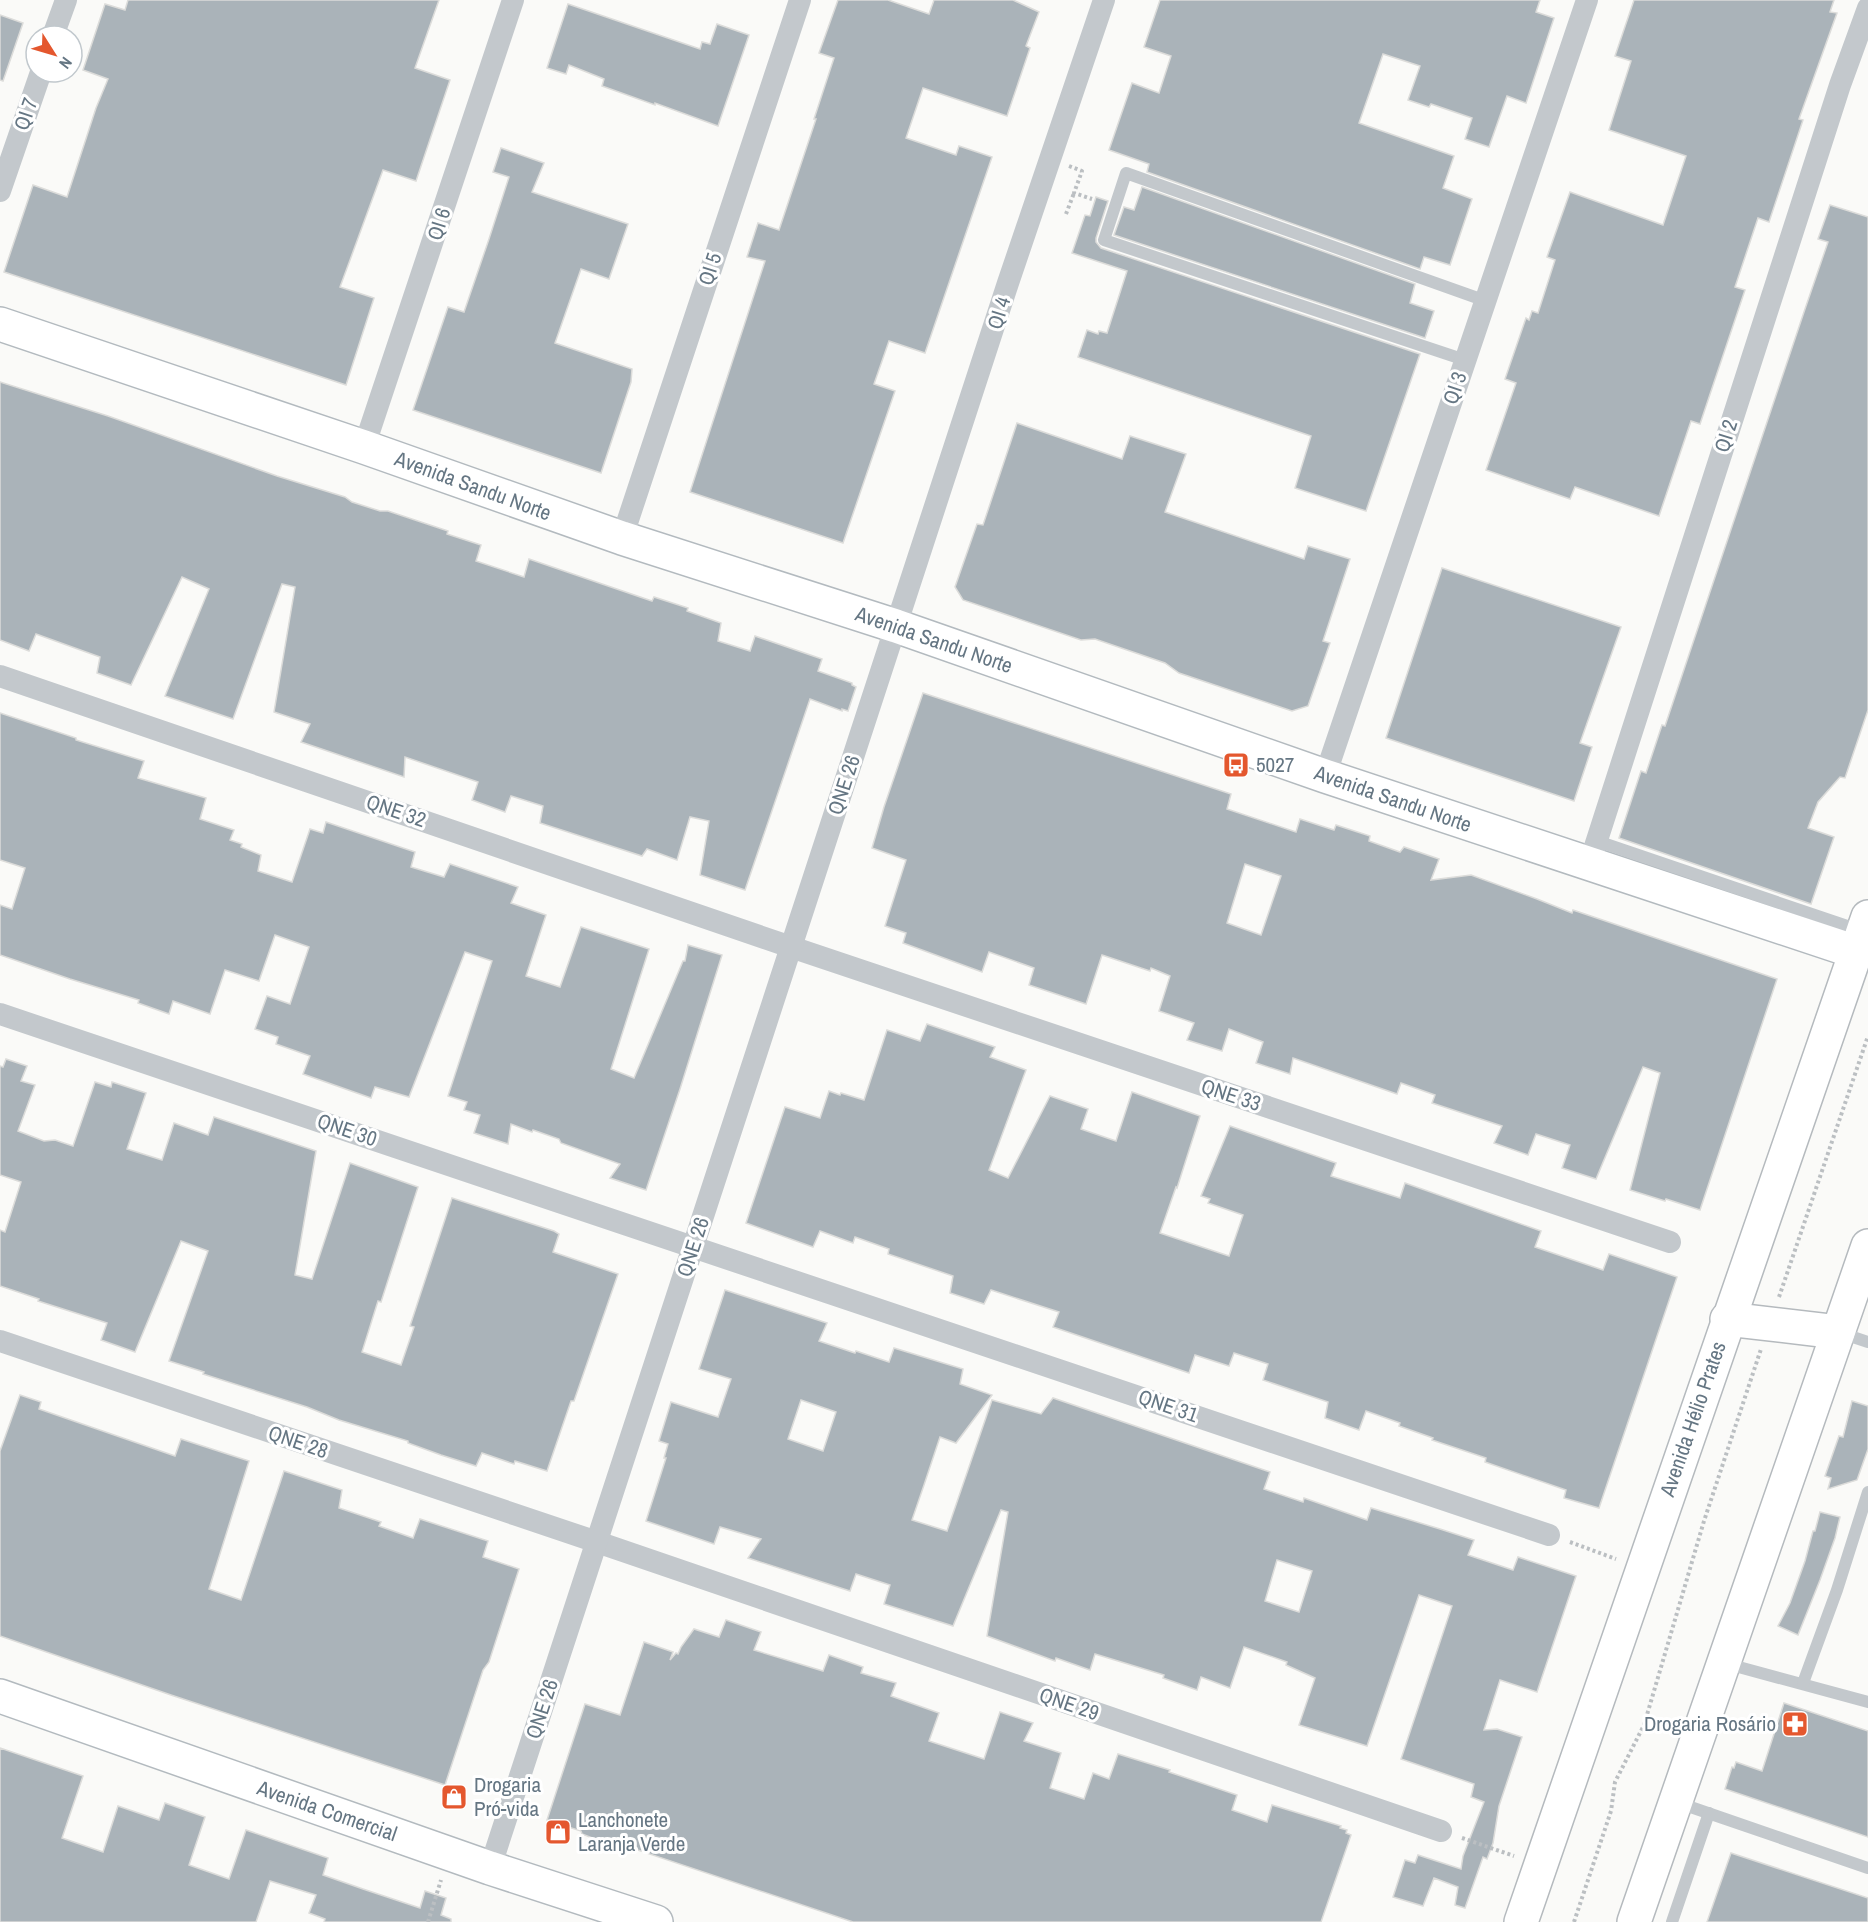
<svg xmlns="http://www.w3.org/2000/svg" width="1868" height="1922" font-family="'Archivo Narrow',sans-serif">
<rect width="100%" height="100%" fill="#fafaf8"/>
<g fill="#aab3b9" stroke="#dcdcda" stroke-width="1.5" fill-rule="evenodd">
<polygon points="128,0 439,0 415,68 450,80 416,181 383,170 350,260 340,287 374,298 346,385 4,272 33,185 67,197 96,108 108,79 83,70 105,4 125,10"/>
<polygon points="838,0 888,0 929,14 934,0 1013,0 1039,12 1026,46 1030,48 1007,116 923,88 906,138 956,155 959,146 992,157 925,353 889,341 874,384 895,391 843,543 690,492 765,261 747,257 758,223 779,230 816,119 814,119 834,58 819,53"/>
<polygon points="1160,0 1540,0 1536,12 1554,18 1526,103 1507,96 1489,147 1465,139 1472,118 1431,104 1429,107 1408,100 1420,66 1383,54 1359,123 1454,156 1443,188 1472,199 1450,265 1424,257 1420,269 1147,172 1149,164 1109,150 1132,83 1159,93 1171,56 1144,47"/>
<polygon points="1634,0 1834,0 1830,12 1837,13 1799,119 1803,120 1769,222 1758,218 1735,287 1745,290 1700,424 1691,421 1659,516 1575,487 1570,499 1486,470 1516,383 1505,379 1526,318 1529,320 1532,311 1538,313 1555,260 1547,257 1570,192 1663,225 1686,156 1609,130 1631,61 1615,56"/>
<polygon points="568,4 700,49 702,42 710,44 717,24 749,35 718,126 655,103 655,105 602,86 604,79 569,65 566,74 547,68"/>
<polygon points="0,15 23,23 3,81 0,80"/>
<polygon points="501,148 544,163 532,192 628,224 609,279 581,269 555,343 632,369 631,382 601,473 413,410 448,307 464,312 489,239 509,177 493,172"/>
<polygon points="1142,187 1415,284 1410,303 1434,311 1425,338 1114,235 1124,207 1134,210"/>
<polygon points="1096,197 1108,201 1096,238 1096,242 1101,248 1420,354 1366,511 1295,488 1311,436 1078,357 1087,330 1098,334 1099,331 1107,333 1127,271 1072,253 1085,215 1090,216"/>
<polygon points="1830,205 1868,217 1868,710 1845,778 1840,777 1818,802 1808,828 1834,837 1811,904 1619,838 1641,771 1646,773 1662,725 1665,726 1805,309 1828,242 1818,239"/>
<polygon points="0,382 108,416 277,476 345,497 352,502 380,511 388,511 448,531 447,534 481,545 476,561 524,577 529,559 652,601 654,597 688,608 687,611 721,623 718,641 750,651 755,636 822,659 818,671 852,683 852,685 856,687 848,711 842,709 842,711 810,699 745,890 700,875 709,821 690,817 677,860 647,849 642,856 540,823 543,806 511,796 505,812 472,800 478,782 405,757 404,777 301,742 310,724 274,712 295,587 282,584 233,719 165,696 209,589 182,577 131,685 97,673 100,657 36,634 29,651 0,640"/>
<polygon points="1017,423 1122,459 1130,436 1186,454 1165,512 1304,559 1308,546 1350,559 1323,641 1330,643 1308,706 1292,711 1179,673 1165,663 1095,639 1081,640 963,600 955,587 977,524 983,525"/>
<polygon points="1442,568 1621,627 1580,743 1592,747 1574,801 1386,738"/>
<path d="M923,693L1231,794L1227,809L1296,832L1300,819L1334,830L1336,825L1370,836L1369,841L1400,852L1404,847L1439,859L1431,880L1471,875L1537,899L1572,913L1573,910L1777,979L1700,1210L1666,1199L1665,1201L1630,1190L1660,1073L1643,1067L1596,1179L1562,1168L1570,1145L1536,1134L1528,1155L1494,1143L1502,1126L1432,1103L1435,1095L1401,1083L1397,1094L1293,1058L1290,1074L1256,1063L1263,1042L1229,1029L1222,1051L1187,1040L1194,1023L1159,1011L1170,976L1151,968L1150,971L1102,955L1086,1004L1029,985L1034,968L989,952L982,972L903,943L906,933L885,926L906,860L872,848L884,807ZM1245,864L1281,876L1261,935L1227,923Z"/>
<polygon points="0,713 76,738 76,740 144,761 138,778 206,798 200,819 234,830 230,840 242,844 241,847 261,855 258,871 292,882 310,829 323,833 326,822 415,852 411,867 444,877 450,864 518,887 511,903 546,915 526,976 560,987 581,927 649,949 611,1069 634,1078 683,961 685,961 688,945 722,955 680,1089 646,1190 610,1178 620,1164 561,1143 559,1139 533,1130 532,1132 511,1124 508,1144 474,1133 480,1115 464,1110 467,1102 448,1096 492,961 465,952 409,1097 375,1087 371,1098 303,1074 310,1056 276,1044 278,1037 255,1029 267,996 290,1004 309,947 275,935 259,981 225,970 210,1014 173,1001 169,1014 138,1003 139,1000 70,979 0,955 0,905 12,909 25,868 0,860"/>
<polygon points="927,1024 995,1047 990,1057 1026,1070 989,1170 1008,1178 1050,1096 1088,1109 1081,1129 1116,1141 1132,1092 1200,1116 1177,1188 1176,1187 1160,1233 1229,1256 1243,1215 1208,1203 1210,1199 1201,1196 1230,1126 1336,1163 1331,1176 1400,1198 1405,1183 1541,1231 1535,1247 1603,1270 1609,1254 1677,1277 1599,1508 1564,1498 1566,1490 1485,1462 1486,1458 1432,1440 1433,1438 1399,1426 1400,1423 1366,1411 1359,1430 1325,1418 1328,1402 1263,1380 1268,1364 1234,1353 1229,1366 1195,1355 1189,1373 1053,1327 1059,1312 991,1290 984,1304 950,1293 953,1276 888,1254 889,1249 855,1237 853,1243 820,1231 813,1247 746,1223 785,1107 820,1118 829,1091 840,1095 841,1093 864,1100 887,1030 920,1041"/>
<polygon points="6,1059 27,1066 21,1081 35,1085 18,1131 44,1141 55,1140 73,1146 95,1082 111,1087 112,1082 146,1093 127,1149 162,1160 174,1123 208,1135 214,1117 316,1151 295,1275 312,1279 350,1163 418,1187 381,1302 378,1301 362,1352 401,1365 414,1327 410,1326 452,1198 554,1231 559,1234 553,1252 618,1274 574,1401 571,1401 547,1471 515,1461 514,1464 482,1453 476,1466 441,1455 408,1443 408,1441 339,1420 307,1407 203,1374 204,1372 169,1361 208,1251 181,1241 135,1352 101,1340 107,1323 38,1301 39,1299 0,1286 0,1230 5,1232 21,1182 0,1175 0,1066 3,1067"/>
<path d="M725,1290L827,1323L819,1341L855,1353L856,1351L889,1362L894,1348L963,1369L960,1384L992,1395L956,1443L940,1437L924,1485L912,1520L947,1531L992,1400L1041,1414L1053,1398L1270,1472L1264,1489L1303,1502L1304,1498L1367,1520L1371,1508L1440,1529L1474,1540L1468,1555L1513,1570L1518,1557L1576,1576L1537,1692L1500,1680L1484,1730L1497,1729L1522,1737L1499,1806L1493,1843L1487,1859L1483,1857L1465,1908L1455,1905L1458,1887L1434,1878L1423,1906L1393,1897L1405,1860L1415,1863L1418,1855L1461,1869L1463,1856L1484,1802L1471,1797L1474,1784L1401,1759L1452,1606L1419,1595L1367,1746L1299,1725L1315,1678L1286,1665L1287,1662L1244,1647L1230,1688L1201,1677L1197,1690L1163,1678L1164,1675L1095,1654L1090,1670L1056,1658L1055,1661L987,1636L1008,1512L1001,1510L953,1626L884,1604L890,1585L856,1574L850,1591L748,1558L761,1539L720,1527L714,1544L646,1521L666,1458H664L668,1444L659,1441L671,1402L718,1417L731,1379L699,1369ZM801,1400L836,1412L823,1451L788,1439ZM1277,1560L1312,1571L1299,1612L1265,1601Z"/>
<polygon points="20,1395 41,1402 39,1409 175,1456 181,1439 249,1461 209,1589 241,1600 284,1471 342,1490 339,1508 381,1522 379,1526 413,1538 420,1519 488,1541 483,1557 519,1569 489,1662 483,1670 445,1785 171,1695 0,1636 0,1451"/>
<polygon points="1852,1401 1868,1406 1868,1449 1857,1480 1828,1489 1831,1478 1825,1476 1839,1436 1843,1437"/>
<polygon points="1820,1512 1840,1517 1835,1538 1820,1580 1798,1635 1778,1626 1790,1603 1805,1561 1813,1531 1815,1531"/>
<polygon points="726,1620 761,1632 754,1650 823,1671 829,1655 863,1667 861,1673 896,1683 891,1696 939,1713 929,1741 984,1759 1000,1712 1033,1723 1024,1741 1061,1753 1050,1788 1084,1799 1093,1773 1109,1779 1118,1754 1170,1770 1169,1772 1237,1795 1232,1810 1267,1822 1272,1805 1341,1826 1340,1828 1347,1830 1346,1833 1351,1835 1321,1922 853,1922 614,1842 611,1844 600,1841 582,1834 581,1831 547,1820 585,1704 620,1715 644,1642 673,1652 670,1660 676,1653 678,1654 681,1647 694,1629 719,1637"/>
<polygon points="1784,1703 1868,1731 1868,1837 1725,1789 1732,1767 1734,1768 1736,1762 1762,1771"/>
<polygon points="0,1748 83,1776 62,1838 103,1852 118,1806 159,1820 165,1803 205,1817 189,1865 229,1879 246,1830 328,1858 323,1875 363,1889 420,1908 425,1891 446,1898 441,1915 451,1919 451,1922 324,1922 325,1919 309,1913 316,1895 270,1881 256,1922 0,1922"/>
<polygon points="1731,1853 1868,1898 1868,1922 1707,1922"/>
</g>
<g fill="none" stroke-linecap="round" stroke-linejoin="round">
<defs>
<g id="secondary">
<polyline points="0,324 364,447 622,538 896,626 1325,776 1856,952 1868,950"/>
<polyline points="0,1696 490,1868 656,1922"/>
</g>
<g id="primary">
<polyline points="1727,1319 1838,1332"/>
<path d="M1521,1922C1637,1587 1751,1251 1868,917"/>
<polyline points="1634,1922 1868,1246"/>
</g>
</defs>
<use href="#secondary" stroke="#b3babf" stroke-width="36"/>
<use href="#primary" stroke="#b5babe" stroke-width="36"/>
<g stroke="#bbbfc2" stroke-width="4" stroke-dasharray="3 3" stroke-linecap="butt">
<polyline points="1069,166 1082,171 1074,193 1092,199"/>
<polyline points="1066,214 1074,193"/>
<polyline points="1779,1297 1868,1036"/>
<polyline points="1570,1542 1616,1559"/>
<polyline points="1462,1838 1514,1856"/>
<polyline points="428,1922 441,1880"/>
<polyline points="1574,1922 1611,1811 1615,1782 1644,1725 1704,1521 1761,1349"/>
</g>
<g stroke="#c3c8cc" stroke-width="12">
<polyline points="1465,360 1104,240 1126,173 1486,301"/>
<polyline points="1597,841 1862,931"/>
<polyline points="1841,1333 1868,1342"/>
<polyline points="1724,1663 1868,1702"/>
<polyline points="1803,1683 1837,1590 1868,1492"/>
<polyline points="1676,1802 1868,1868"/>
<polyline points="1672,1922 1709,1813"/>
</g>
<g stroke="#c3c8cc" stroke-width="22">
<polyline points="53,36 66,0"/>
<polyline points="0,191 41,72"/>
<polyline points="364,447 513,0"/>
<polyline points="622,538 800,0"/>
<polyline points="0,676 791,947 1670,1242"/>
<polyline points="1325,776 1587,0"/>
<polyline points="1589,865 1840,85 1868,8"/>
<polyline points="0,1014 1549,1535"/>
<polyline points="0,1341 597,1542 1441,1831"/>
<polyline points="490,1868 1008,283 1104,0"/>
</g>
<use href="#secondary" stroke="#fff" stroke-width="33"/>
<use href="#primary" stroke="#fff" stroke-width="33"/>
</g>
<defs>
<symbol id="bus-square" viewBox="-11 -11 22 22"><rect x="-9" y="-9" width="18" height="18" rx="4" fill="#e4572e" stroke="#fff"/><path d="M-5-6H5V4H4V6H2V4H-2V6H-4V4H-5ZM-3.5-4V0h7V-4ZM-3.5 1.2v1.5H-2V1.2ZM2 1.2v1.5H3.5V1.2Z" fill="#fff"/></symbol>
<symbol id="pharmacy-square" viewBox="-11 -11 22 22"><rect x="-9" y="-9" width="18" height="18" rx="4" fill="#e4572e" stroke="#fff"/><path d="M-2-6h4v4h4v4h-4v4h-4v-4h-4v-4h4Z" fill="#fff"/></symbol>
<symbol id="shop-square" viewBox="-11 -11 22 22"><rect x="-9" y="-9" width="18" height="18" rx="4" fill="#e4572e" stroke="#fff"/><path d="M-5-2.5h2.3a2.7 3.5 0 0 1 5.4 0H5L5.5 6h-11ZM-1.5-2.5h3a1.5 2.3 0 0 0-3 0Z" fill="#fff"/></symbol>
</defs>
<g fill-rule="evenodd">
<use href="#bus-square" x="1221" y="750" width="30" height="30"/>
<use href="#pharmacy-square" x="1780" y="1709" width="30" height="30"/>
<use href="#shop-square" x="439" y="1782" width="30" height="30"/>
<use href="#shop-square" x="543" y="1817" width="30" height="30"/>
</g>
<g text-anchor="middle" stroke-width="6" stroke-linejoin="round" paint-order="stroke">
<g font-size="21" fill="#657683" stroke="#fff">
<text transform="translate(26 114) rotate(-71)" y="7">QI 7</text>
<text transform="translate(439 224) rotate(-72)" y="7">QI 6</text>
<text transform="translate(710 269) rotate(-72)" y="7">QI 5</text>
<text transform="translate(999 313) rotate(-72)" y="7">QI 4</text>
<text transform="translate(1455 388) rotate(-71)" y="7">QI 3</text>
<text transform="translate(1726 436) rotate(-72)" y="7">QI 2</text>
<text transform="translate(473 486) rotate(20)" y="7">Avenida Sandu Norte</text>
<text transform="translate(934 640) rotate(19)" y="7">Avenida Sandu Norte</text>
<text transform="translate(844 785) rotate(-72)" y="7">QNE 26</text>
<text transform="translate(1393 799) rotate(19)" y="7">Avenida Sandu Norte</text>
<text transform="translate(396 811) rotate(19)" y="7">QNE 32</text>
<text transform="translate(1231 1095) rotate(18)" y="7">QNE 33</text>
<text transform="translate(347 1130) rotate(19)" y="7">QNE 30</text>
<text transform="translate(693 1247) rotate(-72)" y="7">QNE 26</text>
<text transform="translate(1168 1406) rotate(19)" y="7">QNE 31</text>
<text transform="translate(1693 1419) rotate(-71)" y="7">Avenida Hélio Prates</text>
<text transform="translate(298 1442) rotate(19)" y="7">QNE 28</text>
<text transform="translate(1069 1704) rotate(19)" y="7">QNE 29</text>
<text transform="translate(542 1709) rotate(-72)" y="7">QNE 26</text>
<text transform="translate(327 1811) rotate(19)" y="7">Avenida Comercial</text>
</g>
<g font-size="21" fill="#657683" stroke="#fff" text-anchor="start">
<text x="1256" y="772">5027</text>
<text x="1776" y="1731" text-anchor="end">Drogaria Rosário</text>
<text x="474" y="1792">Drogaria<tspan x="474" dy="24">Pró-vida</tspan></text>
<text x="578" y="1827">Lanchonete<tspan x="578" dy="24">Laranja Verde</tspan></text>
</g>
</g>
<g transform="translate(54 54) rotate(127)"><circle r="28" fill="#ffffff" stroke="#c1c8cd" stroke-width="1.5"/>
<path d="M0-4.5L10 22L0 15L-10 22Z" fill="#e4572e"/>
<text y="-9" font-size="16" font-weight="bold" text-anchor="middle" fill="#657683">N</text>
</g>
</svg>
